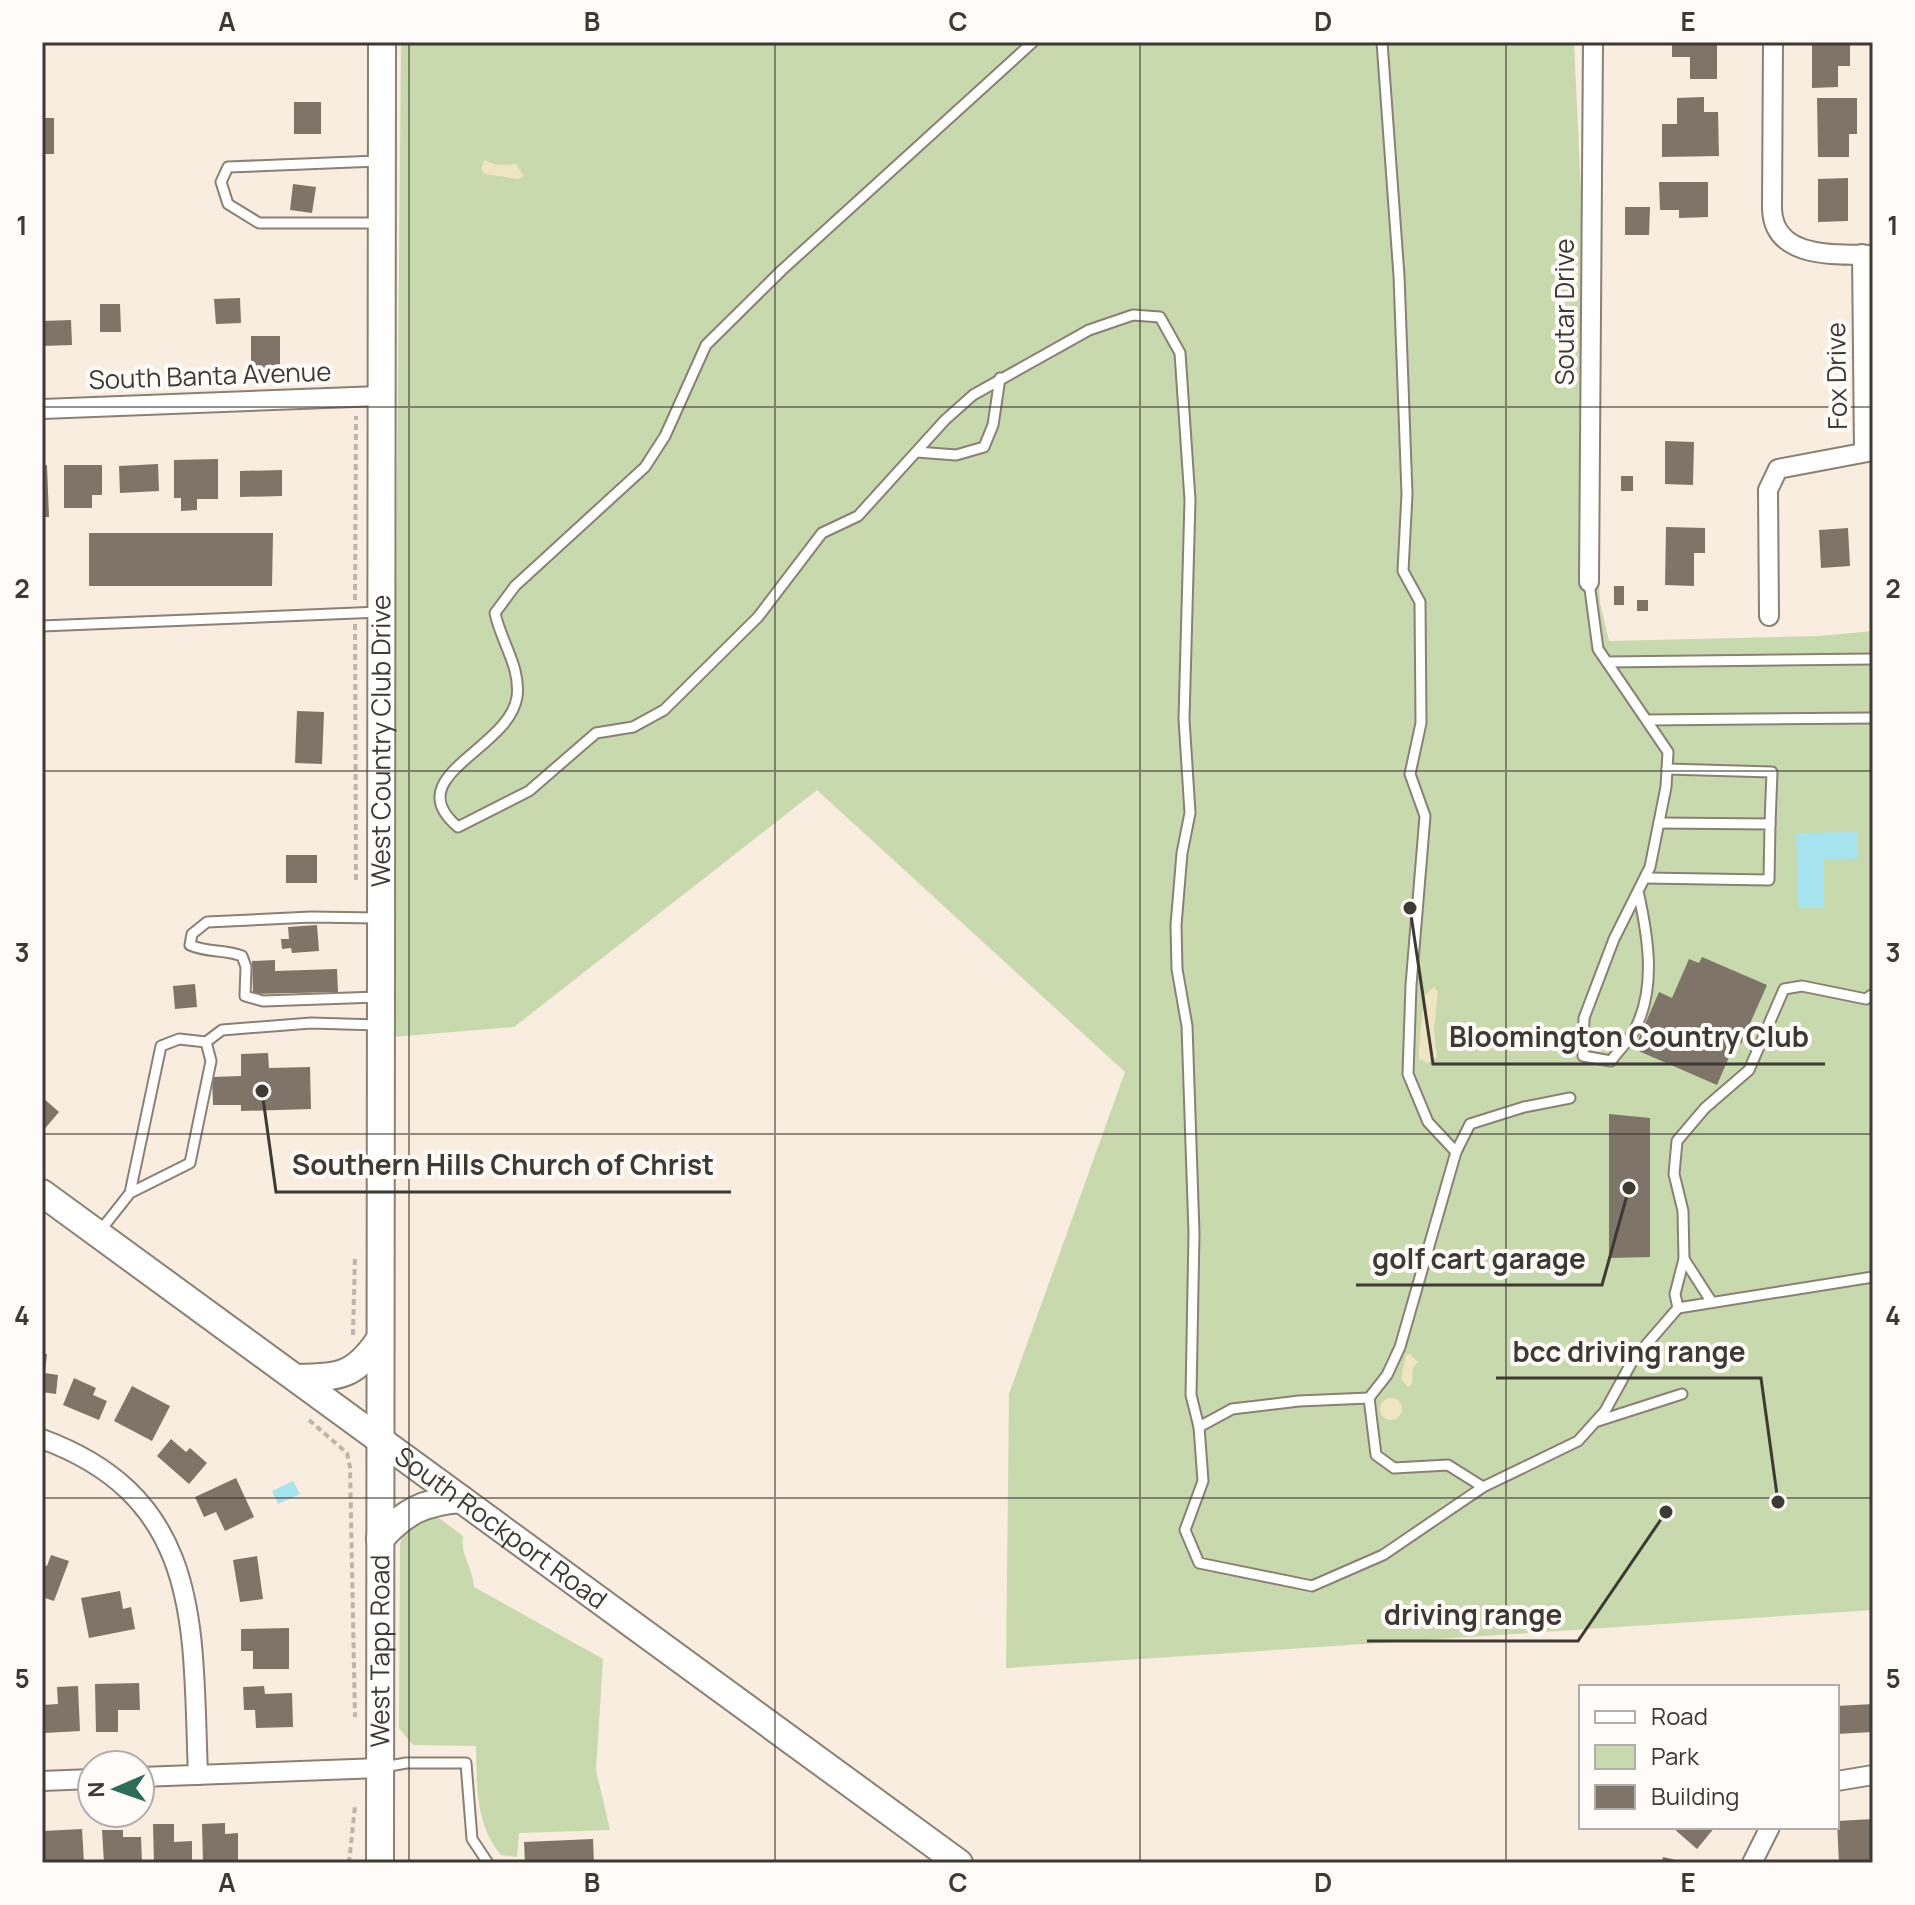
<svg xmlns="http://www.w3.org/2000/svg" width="1915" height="1905" font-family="Manrope,sans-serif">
<rect width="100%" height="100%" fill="#f8edde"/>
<g fill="#c8d9ad">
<polygon points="401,42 1574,42 1600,603 1609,641 1819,636 1873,631 1873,1610 1006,1668 1009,1394 1125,1072 817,790 514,1027 392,1037"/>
<path d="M435,1515L463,1536C460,1556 473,1567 474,1587L603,1659L596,1770L610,1830L519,1833L517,1857L501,1855C475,1824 477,1785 476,1746L413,1745L399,1728L400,1544L406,1527Z"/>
</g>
<g fill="#efe5c0">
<polygon points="484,160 497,165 516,164 524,176 518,179 485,174 481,170"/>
<path d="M1434,987L1438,992L1434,1029L1437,1057L1428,1063L1419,1059C1418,1050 1423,1006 1425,995Z"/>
<polygon points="1410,1354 1418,1362 1413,1368 1412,1384 1408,1387 1401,1379 1406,1355"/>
<circle cx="1391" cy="1409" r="11"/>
</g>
<g fill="#a5e3ee">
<polygon points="1858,832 1858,859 1824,860 1824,908 1798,908 1796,833"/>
<polygon points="293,1481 300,1494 278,1504 272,1491"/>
</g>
<g fill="#7e7467">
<polygon points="1672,42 1717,42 1717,79 1690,79 1690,57 1672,57"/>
<polygon points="1850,42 1850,66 1838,66 1838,87 1812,88 1812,44"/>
<polygon points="1704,97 1704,112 1718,112 1719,156 1662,157 1662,124 1677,124 1677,98"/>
<polygon points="1817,98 1857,98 1857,134 1849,134 1849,157 1818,157"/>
<rect x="294" y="102" width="27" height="32"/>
<rect x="42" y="118" width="12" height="36"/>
<polygon points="1848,178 1848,221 1818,222 1818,179"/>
<polygon points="1659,182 1708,182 1708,217 1679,218 1679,210 1660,210"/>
<polygon points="293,184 316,187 312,213 290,210"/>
<polygon points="1625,207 1650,207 1649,235 1625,235"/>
<polygon points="240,298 241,323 216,324 214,299"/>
<polygon points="100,304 120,304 121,332 100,332"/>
<polygon points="71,320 72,345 42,346 42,321"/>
<rect x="251" y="336" width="29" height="39"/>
<polygon points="1665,441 1694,442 1693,485 1665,484"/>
<polygon points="218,459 218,499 197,499 197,510 181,511 181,498 174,498 174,460"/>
<polygon points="158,464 159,491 120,493 119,466"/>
<polygon points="47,465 49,517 42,517 42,466"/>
<polygon points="64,465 102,465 102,495 92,495 92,508 64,508"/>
<polygon points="282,470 282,496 240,497 240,471"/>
<rect x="1621" y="476" width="12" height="15"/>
<polygon points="1666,527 1705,528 1705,553 1694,553 1694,586 1665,585"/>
<polygon points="1848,528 1850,566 1821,568 1819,530"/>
<polygon points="89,533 273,533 272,586 89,586"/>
<rect x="1614" y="586" width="10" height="19"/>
<rect x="1637" y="600" width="11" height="11"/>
<polygon points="297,711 324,712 322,764 295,763"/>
<rect x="286" y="855" width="31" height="28"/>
<polygon points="317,925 319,951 292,953 291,948 282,949 281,939 289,939 288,927"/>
<polygon points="1702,957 1767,985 1741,1044 1736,1041 1717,1085 1634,1049 1659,992 1672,998 1689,959 1699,963"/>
<polygon points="275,960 275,971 337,969 338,992 253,994 252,961"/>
<polygon points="195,984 197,1007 175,1009 173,986"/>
<polygon points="268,1053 269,1068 310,1067 311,1109 241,1111 241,1105 213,1105 212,1077 241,1076 241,1054"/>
<polygon points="42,1097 59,1112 42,1132"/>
<polygon points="1609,1114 1650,1118 1650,1257 1609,1258"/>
<polygon points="42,1353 47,1354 45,1373 58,1375 56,1394 42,1392"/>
<polygon points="74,1378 96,1388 93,1395 107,1401 99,1420 63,1405"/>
<polygon points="132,1386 170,1406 152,1441 114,1421"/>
<polygon points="171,1439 186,1452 190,1448 207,1463 189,1484 157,1456"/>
<polygon points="236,1478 254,1517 225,1531 216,1512 204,1517 195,1497"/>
<polygon points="51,1555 69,1561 54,1601 42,1597 42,1564 47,1566"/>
<polygon points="257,1556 263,1599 240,1602 233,1560"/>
<polygon points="120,1591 123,1609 131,1607 135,1629 89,1638 81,1598"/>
<polygon points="289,1628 289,1669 253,1669 253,1651 241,1651 241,1629"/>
<polygon points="139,1683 140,1710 118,1710 118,1732 96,1732 95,1684"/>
<polygon points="78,1686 80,1731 44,1733 42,1705 58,1704 57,1687"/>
<polygon points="264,1686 265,1694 292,1693 293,1727 256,1728 255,1710 244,1710 243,1687"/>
<polygon points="1873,1704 1873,1732 1837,1734 1837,1706"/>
<polygon points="1873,1819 1873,1863 1839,1863 1837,1821"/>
<polygon points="225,1823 225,1834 238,1833 238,1863 203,1863 202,1824"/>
<polygon points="153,1824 174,1824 174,1842 192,1841 192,1863 154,1863"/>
<polygon points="1672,1827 1715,1827 1697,1849"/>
<polygon points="82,1829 84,1863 44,1863 43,1831"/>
<polygon points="102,1830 123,1830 123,1837 141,1837 142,1863 104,1863"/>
<polygon points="593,1839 594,1863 525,1863 524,1842"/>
<polygon points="1663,1857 1684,1862 1684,1863 1662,1863"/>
</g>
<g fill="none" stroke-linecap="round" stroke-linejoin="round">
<defs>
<g id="lane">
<path d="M1033,42L782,270L706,345L665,436L645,467L515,586L495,613C501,642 521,667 517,697C509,750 397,776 458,827L529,791L596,733L633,727L664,710L758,617L822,533L858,516L945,420L973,395L1089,330L1133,315L1160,317L1180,353L1190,500L1184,719L1190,813L1182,853L1176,925L1177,969L1187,1026L1194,1233L1191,1395L1199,1427L1203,1481L1185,1530L1199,1563L1312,1586L1383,1555L1483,1487L1448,1465L1394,1468L1376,1455L1369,1398L1387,1375L1400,1347L1456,1152L1470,1124L1524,1107L1570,1098"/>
<polyline points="1382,42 1399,276 1407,494 1403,571 1420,602 1421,723 1410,774 1425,816 1411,985 1408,1074 1428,1122 1456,1152"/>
<polyline points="378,223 259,223 228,204 221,182 228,167 378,161"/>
<polyline points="917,452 956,455 984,447 993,425 1000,378"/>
<path d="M1589,582L1598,649L1668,752L1666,787L1650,867L1614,939L1584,1018L1583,1056L1611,1061C1618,1051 1628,1042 1634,1031C1657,989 1648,936 1638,891"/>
<polyline points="42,626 380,612"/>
<polyline points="1607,662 1873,659"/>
<polyline points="1647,720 1873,718"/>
<polyline points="1667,769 1772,772 1770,824"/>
<polyline points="1645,878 1769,880 1770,824 1659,823"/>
<path d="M377,918L311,917L207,922L192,934L190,945C207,953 225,949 242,956L246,967L245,996L263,1001L378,997"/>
<polyline points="206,1042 222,1030 311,1023 378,1025"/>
<polyline points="100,1231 130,1193 161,1046 179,1039 206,1042 211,1061 190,1163 130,1193"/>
<polyline points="1684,1259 1711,1301"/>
<polyline points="1678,1308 1675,1294 1684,1259 1683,1211 1674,1174 1677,1141 1705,1108 1749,1070 1784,989 1802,986 1866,999 1873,994"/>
<polyline points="1598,1421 1682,1394"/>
<polyline points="1199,1427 1232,1409 1299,1401 1369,1398"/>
<polyline points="1483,1487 1578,1441 1605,1411 1633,1360 1678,1308 1873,1277"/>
<polyline points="384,1767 406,1763 466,1763 472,1839 488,1863"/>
</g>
<g id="street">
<path d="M1773,42L1772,209C1774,260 1837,254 1873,255"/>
<polyline points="1862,254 1864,451"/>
<polyline points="42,409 380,396"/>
<polyline points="1589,582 1593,42"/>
<polyline points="1769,616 1768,490 1778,469 1873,451"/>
<path d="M42,1439C205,1499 192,1630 198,1775"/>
<polyline points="140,1777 380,1768"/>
<polyline points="42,1781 92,1779"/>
<polyline points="1837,1781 1873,1775"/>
<polyline points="1752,1863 1770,1827"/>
</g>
<g id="secondary">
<path id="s1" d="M42,1193L959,1863"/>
<path d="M296,1378C339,1377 355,1377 380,1339"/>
<path d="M380,1539C405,1511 424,1502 461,1499"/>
<path id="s2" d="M380,1863L382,42"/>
</g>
</defs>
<use href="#lane" stroke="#8a8073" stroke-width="13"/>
<use href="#street" stroke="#8a8073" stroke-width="22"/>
<use href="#secondary" stroke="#8a8073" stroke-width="30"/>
<g stroke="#bdb5a8" stroke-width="4" stroke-dasharray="6 4" stroke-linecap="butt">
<polyline points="355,600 356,416"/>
<polyline points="355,624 356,884"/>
<polyline points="353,1335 355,1256"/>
<polyline points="309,1420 347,1453 350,1467 355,1717"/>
<polyline points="349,1863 355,1806"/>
</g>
<use href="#lane" stroke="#fff" stroke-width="9"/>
<use href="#street" stroke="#fff" stroke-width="18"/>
<use href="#secondary" stroke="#fff" stroke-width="26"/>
</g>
<path fill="none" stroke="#3d3933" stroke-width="2" stroke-opacity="0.55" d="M409,42V1863M775,42V1863M1140,42V1863M1506,42V1863M42,407H1873M42,771H1873M42,1134H1873M42,1498H1873"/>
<g text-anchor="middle" stroke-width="8" stroke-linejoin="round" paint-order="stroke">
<g font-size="26" fill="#3d3933" stroke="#fefbf9">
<text transform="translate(1565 312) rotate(-90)" y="9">Soutar Drive</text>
<text transform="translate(210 376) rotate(-2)" y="9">South Banta Avenue</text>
<text transform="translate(1837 376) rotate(-91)" y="9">Fox Drive</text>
<text dy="9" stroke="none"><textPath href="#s2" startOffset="1122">West Country Club Drive</textPath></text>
<text dy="9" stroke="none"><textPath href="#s1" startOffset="568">South Rockport Road</textPath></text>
<text dy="9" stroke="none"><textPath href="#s2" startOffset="212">West Tapp Road</textPath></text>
</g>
</g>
<path fill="none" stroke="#3d3933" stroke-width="3" d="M1410 908L1433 1064H1825M262 1091L276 1192H731M1629 1188L1602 1285H1356M1778 1502L1761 1378H1496M1666 1512L1578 1641H1367"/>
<g fill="#3d3933" stroke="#fefbf9" stroke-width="3">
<circle cx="1410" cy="908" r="8"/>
<circle cx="262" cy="1091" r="8"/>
<circle cx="1629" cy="1188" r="8"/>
<circle cx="1778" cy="1502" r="8"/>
<circle cx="1666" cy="1512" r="8"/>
</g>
<g font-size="28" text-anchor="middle" font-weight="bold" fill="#3d3933" stroke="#fefbf9" stroke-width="8" stroke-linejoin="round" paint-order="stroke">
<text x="1629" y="1047">Bloomington Country Club</text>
<text x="503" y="1175">Southern Hills Church of Christ</text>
<text x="1479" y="1269">golf cart garage</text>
<text x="1629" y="1362">bcc driving range</text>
<text x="1473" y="1625">driving range</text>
</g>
<rect width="1915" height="1905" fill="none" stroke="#fefbf9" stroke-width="88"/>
<rect x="1579" y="1685" width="260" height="144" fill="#fefbf9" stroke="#b1adaa" stroke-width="2"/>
<rect x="1595" y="1711" width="40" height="12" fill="#ffffff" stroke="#b1adaa" stroke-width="2"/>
<text x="1651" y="1725" font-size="24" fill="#3d3933">Road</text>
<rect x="1595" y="1745" width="40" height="24" fill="#c8d9ad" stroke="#b1adaa" stroke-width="2"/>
<text x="1651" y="1765" font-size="24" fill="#3d3933">Park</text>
<rect x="1595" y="1785" width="40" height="24" fill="#7e7467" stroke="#b1adaa" stroke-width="2"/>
<text x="1651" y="1805" font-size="24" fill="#3d3933">Building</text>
<g transform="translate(116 1789) rotate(268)"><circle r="38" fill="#fefbf9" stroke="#b1adaa" stroke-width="2"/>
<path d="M0-6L14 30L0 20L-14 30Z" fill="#2d6c58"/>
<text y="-12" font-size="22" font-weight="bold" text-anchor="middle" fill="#3d3933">N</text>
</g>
<rect x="44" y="44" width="1827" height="1817" fill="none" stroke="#3d3933" stroke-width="3"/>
<g font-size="26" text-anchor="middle" font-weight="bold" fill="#3d3933">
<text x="227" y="31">A</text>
<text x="592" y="31">B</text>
<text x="958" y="31">C</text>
<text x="1323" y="31">D</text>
<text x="1688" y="31">E</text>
<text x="22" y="235">1</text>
<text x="1893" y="235">1</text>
<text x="22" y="598">2</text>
<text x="1893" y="598">2</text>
<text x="22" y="962">3</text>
<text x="1893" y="962">3</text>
<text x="22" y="1325">4</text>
<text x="1893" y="1325">4</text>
<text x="22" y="1688">5</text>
<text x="1893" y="1688">5</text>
<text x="227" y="1892">A</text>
<text x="592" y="1892">B</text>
<text x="958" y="1892">C</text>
<text x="1323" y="1892">D</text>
<text x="1688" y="1892">E</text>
</g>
</svg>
